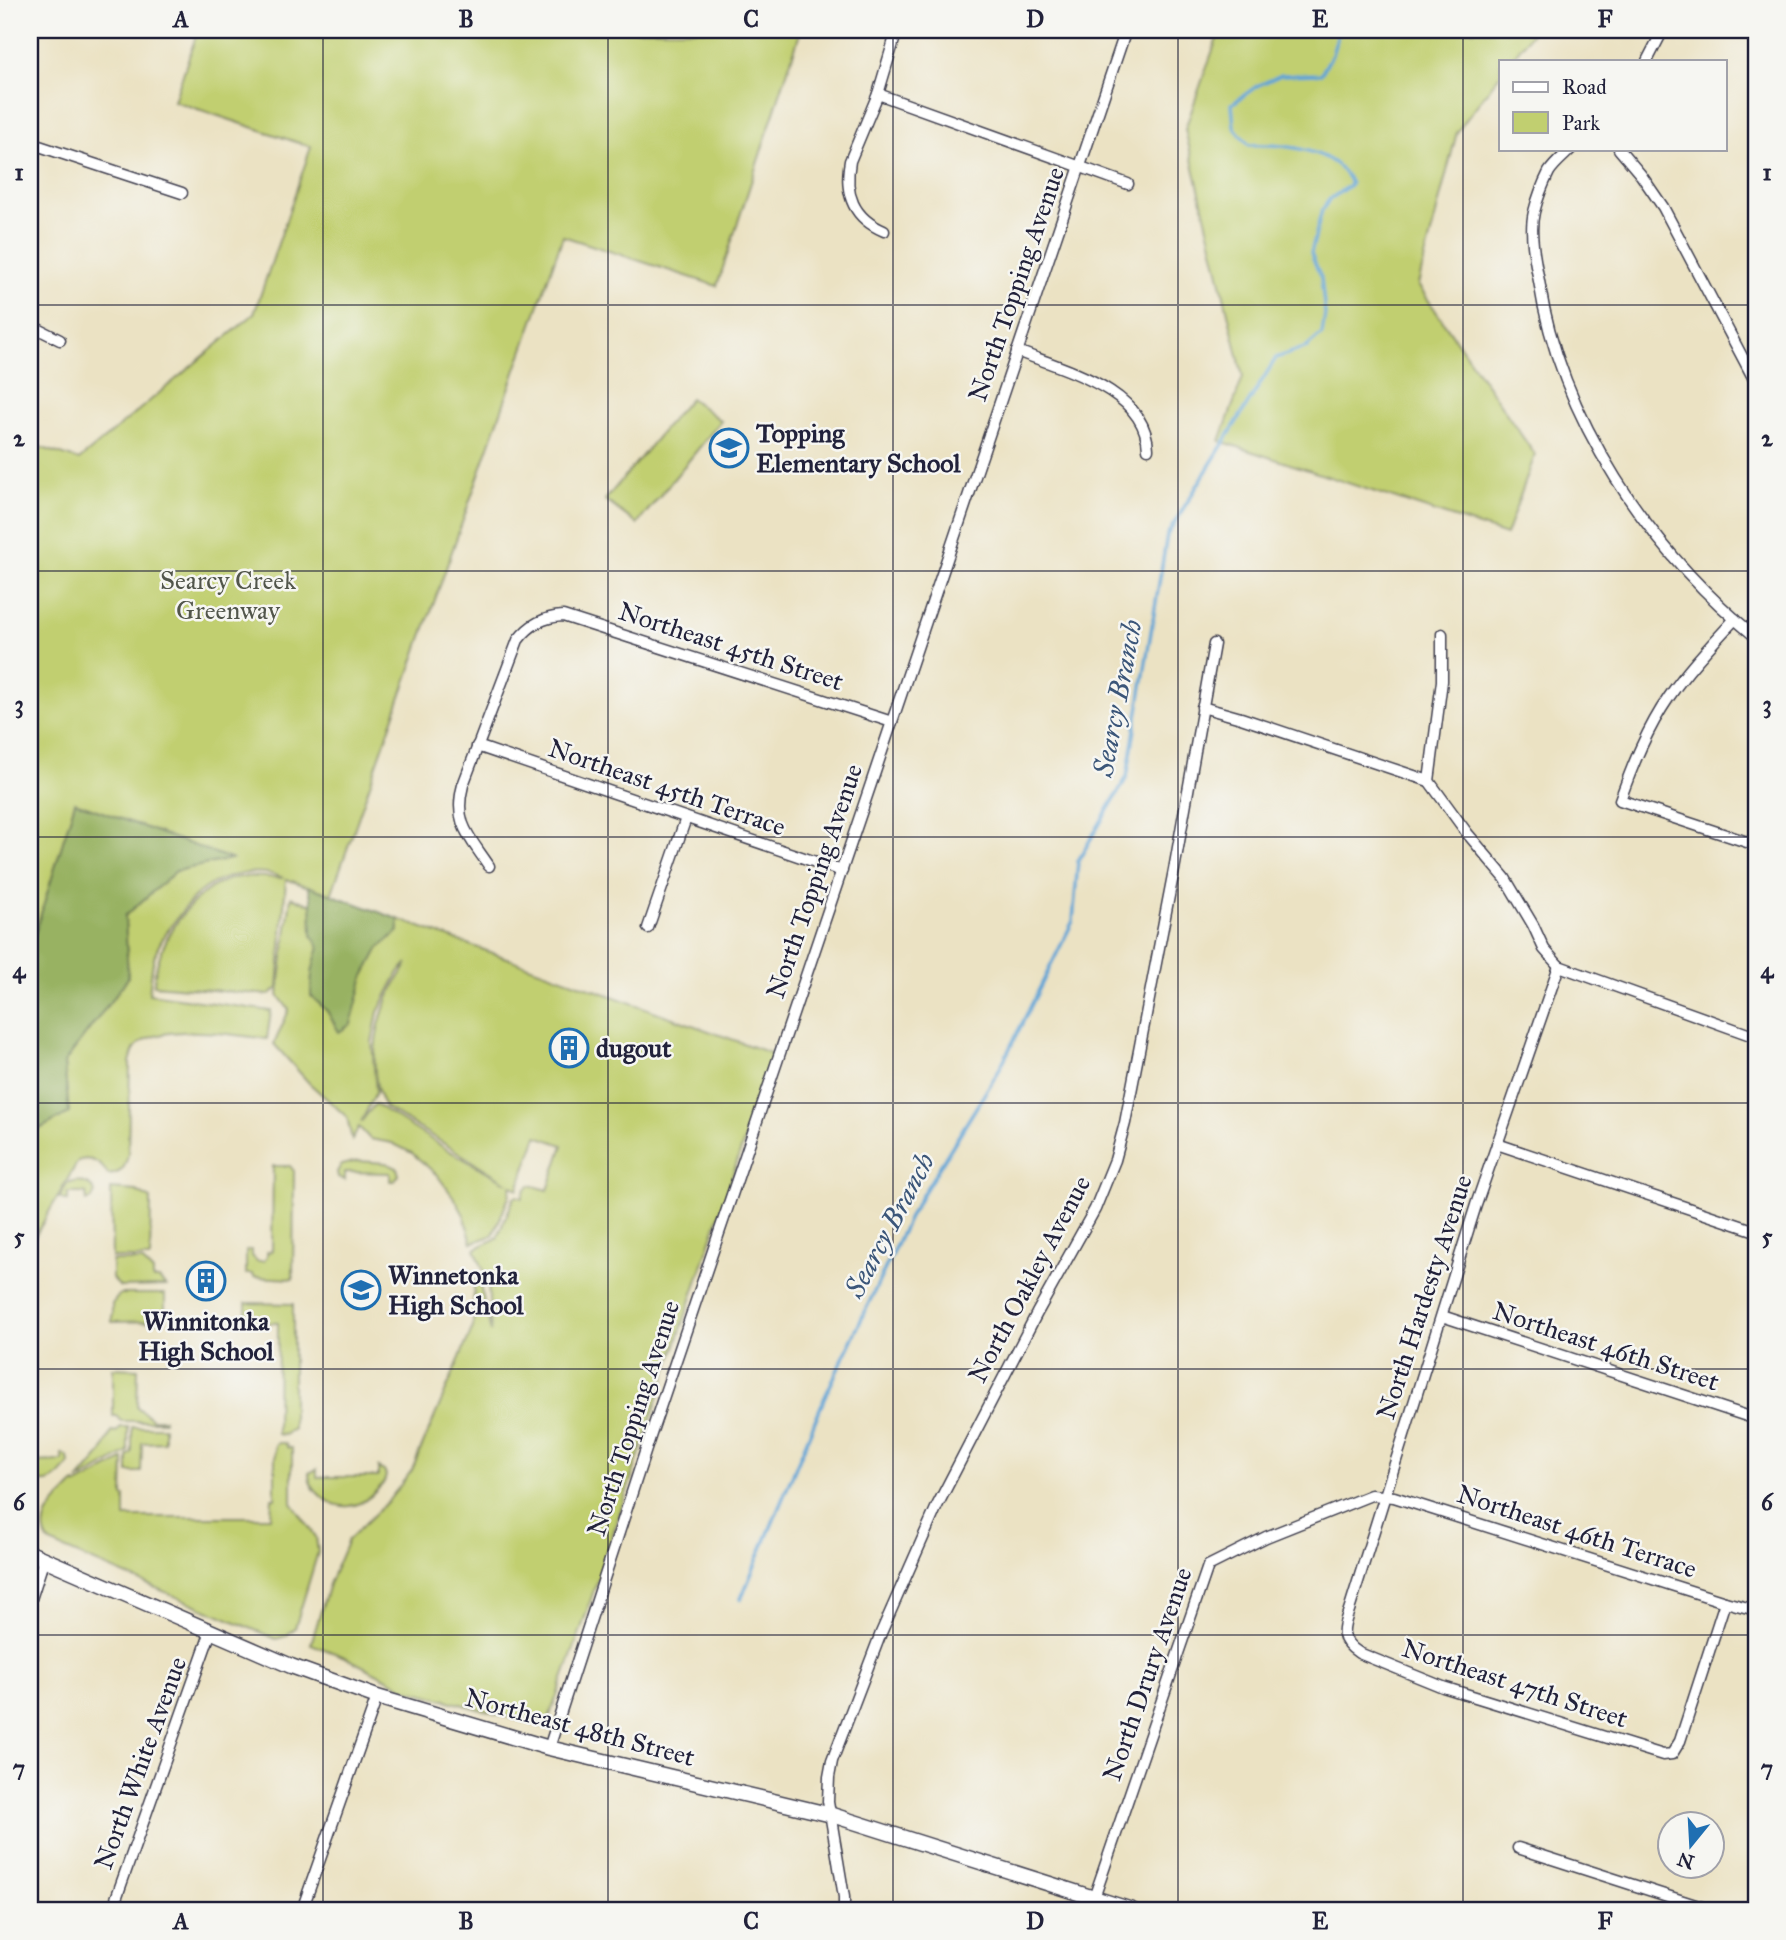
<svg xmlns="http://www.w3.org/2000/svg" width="1786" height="1940" font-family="'IM FELL Great Primer',serif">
<rect width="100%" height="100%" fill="#f6f6f2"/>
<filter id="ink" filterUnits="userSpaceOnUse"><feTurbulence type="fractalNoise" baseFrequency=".0143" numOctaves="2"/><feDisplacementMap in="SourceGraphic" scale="14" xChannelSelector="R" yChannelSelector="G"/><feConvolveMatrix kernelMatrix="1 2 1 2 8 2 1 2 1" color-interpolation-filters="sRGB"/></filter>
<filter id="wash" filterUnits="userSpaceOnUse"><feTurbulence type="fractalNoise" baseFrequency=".00686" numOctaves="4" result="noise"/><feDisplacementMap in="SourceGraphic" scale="28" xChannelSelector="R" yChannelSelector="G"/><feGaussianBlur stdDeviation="1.57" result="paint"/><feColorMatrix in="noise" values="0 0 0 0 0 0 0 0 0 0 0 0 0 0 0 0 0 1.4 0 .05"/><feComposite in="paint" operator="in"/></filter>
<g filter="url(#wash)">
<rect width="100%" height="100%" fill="#ebe2c3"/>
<g fill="#c1cf70" stroke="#727856" stroke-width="2" fill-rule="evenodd">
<path d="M198,30H801L717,286L563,236L331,895L286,879L278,988L269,995L154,985C155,945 192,887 234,878C250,874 267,878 283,878C260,867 226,874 205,888C191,897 162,936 156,952C151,964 151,981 149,994L271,1011L267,1039C234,1035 169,1023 140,1043C133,1048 132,1055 130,1062L128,1154C125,1168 123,1173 108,1175C102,1163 90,1156 78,1161L33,1240L30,1241V1134L69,1113L64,1063L128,978L125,916L176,871L230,859L75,802L30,950V444L79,460L254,314L311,147L174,101Z"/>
<polygon points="1220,30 1534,30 1510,61 1501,61 1501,73 1457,132 1418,285 1535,455 1506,535 1220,441 1243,377 1185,129"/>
<polygon points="690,398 721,421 637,524 605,500"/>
<path d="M291,897L393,937L399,931L398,919L773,1054L581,1629L549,1718L544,1727L409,1690L345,1657L311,1644L329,1584L348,1540L389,1500L412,1470L473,1327L474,1281H479L491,1332L488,1282L475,1249L497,1238L514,1198L517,1196L522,1198L525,1190L530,1185L548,1190L563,1145L537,1136L518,1189L511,1185L509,1197L493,1235L472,1243L464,1215L455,1199L437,1175L412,1153L392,1143L370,1139L359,1127L352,1140L347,1117L309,1083L274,1044L289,1010L278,995ZM408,963C401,976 392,988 387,1001C374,1031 368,1078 385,1107L508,1183L451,1152L375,1104L361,1122L376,1092L372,1042L378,1012L399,972Z"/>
<polygon points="358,1161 386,1163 397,1168 399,1175 394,1181 390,1181 390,1173 345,1172 345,1180 338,1177 337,1172 341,1165"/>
<polygon points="273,1166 290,1166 294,1171 293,1279 254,1277 253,1274 246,1274 246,1250 252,1250 252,1256 257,1261 264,1261 267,1257 267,1252 272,1251"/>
<path d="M77,1181C85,1183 91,1184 95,1192L92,1199L87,1201L86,1193H68V1201L59,1198L67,1184Z"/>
<polygon points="111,1189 136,1191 151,1199 150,1258 112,1258"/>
<polygon points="112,1261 142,1261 153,1272 153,1279 159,1279 166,1286 120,1287 112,1278"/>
<polygon points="120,1294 165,1294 165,1321 112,1322 112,1304"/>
<polygon points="246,1303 293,1304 293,1430 289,1431 285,1435 277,1434 278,1323 246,1322"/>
<polygon points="113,1368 138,1369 137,1407 152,1419 164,1419 164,1421 121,1421 117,1416 113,1416"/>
<polygon points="121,1427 128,1427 128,1452 78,1481 101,1454 112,1431 116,1432"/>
<polygon points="132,1427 164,1427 164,1442 142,1443 141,1472 128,1472 128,1456 132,1453"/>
<path d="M278,1443H285L288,1448H292V1503L316,1537L318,1552L295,1628L286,1636L276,1639L50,1543C32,1520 60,1499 75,1483L77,1485L124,1459L123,1496L125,1497V1517H271L272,1498H275V1445Z"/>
<path d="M62,1454L68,1457L69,1464C58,1479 48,1488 30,1478V1462L62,1461Z"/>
<path d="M378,1468L384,1471L386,1475C385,1482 383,1484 378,1489C370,1498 361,1505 349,1506C332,1508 308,1491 309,1473L317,1469V1477H378Z"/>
</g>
<g fill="#98b262" stroke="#5d6a4e" stroke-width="2">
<polygon points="75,802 231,859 176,871 125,916 128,978 64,1063 69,1113 30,1134 30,950"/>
<path d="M308,886L398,919L399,931L379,948L364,976L351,1024L339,1032L327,1011L311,996C310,978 313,963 319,947L312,936L311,897Z"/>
</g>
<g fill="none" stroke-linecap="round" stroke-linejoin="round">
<path stroke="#60a4d5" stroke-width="3.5" d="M741,1599L824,1399L911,1213L998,1072L1073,921L1078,861L1127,777L1167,535L1276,358L1307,347L1322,334L1325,314L1321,278L1311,253L1322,210L1329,200L1351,184C1337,148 1281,144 1249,145L1234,127L1232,104L1257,86L1281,75L1321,74L1332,55L1339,30"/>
</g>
</g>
<g filter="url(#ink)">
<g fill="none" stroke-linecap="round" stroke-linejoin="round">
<defs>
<g id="minor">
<polyline points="1647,61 1663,30"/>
<polyline points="878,94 1128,184"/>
<polyline points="30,143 182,193"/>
<path d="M1571,149C1564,156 1554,164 1549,172C1543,184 1537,200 1534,212C1529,232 1535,261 1539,281C1560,418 1650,551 1756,637"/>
<polyline points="1619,149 1641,175 1663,207 1756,383"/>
<path d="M884,231C853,218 844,194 850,161L878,94L897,30"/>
<polyline points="30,325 60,340"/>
<path d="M1017,351C1062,369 1146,389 1148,449"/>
<path d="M1735,619C1712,644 1688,669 1669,697C1647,729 1633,764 1620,800L1756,845"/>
<polyline points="1442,634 1442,681 1429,781 1467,833 1505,878 1533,925 1544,949 1559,966 1756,1037"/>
<polyline points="1202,707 1241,718 1429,781"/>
<polyline points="477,746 842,871"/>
<path d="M489,866C469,836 453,823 463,785L518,640C530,624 544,617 563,616L892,722"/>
<polyline points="648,928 686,818"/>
<path d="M1559,966L1476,1205L1351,1604C1344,1627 1336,1638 1359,1653L1443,1687L1663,1755L1672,1754L1680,1741L1725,1602"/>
<polyline points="1497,1144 1756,1231"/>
<polyline points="1442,1316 1756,1419"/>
<polyline points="30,1602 44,1559"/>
<polyline points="549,1748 650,1437 1126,30"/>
<polyline points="1518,1848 1711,1910"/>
<polyline points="1094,1898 1208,1566 1266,1537 1371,1495 1394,1497 1725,1602 1756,1610"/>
<polyline points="112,1910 211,1631"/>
<polyline points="302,1910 377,1697"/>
<polyline points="844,1910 844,1897 828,1801 829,1777 832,1761 881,1633 937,1506 1037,1313 1095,1209 1115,1160 1125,1123 1174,870 1214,644"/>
</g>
<polyline id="tertiary" points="30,1553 291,1666 377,1697 549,1748 832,1815 1132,1910"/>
</defs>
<use href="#minor" stroke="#403f4f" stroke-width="13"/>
<use href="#tertiary" stroke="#403f4f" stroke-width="17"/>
<use href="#minor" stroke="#fff" stroke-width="10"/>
<use href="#tertiary" stroke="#fff" stroke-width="14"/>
</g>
</g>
<path fill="none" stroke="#22223b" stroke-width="2" stroke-opacity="0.55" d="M323,30V1910M608,30V1910M893,30V1910M1178,30V1910M1463,30V1910M30,305H1756M30,571H1756M30,837H1756M30,1103H1756M30,1369H1756M30,1635H1756"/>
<defs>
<symbol id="school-ring" viewBox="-11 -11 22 22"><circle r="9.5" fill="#f6f6f2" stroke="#1f6fb2" stroke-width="1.5"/><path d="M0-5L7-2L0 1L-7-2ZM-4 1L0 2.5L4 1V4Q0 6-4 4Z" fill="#1f6fb2"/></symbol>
<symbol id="building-ring" viewBox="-11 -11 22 22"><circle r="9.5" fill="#f6f6f2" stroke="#1f6fb2" stroke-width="1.5"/><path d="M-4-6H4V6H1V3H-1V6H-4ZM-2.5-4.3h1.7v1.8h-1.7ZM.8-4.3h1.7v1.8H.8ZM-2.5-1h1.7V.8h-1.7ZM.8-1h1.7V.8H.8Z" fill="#1f6fb2"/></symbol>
</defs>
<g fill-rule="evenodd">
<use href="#school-ring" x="707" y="426" width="44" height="44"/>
<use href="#building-ring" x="547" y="1026" width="44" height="44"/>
<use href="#building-ring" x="184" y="1259" width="44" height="44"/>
<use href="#school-ring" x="339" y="1268" width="44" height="44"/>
</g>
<g text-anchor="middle" stroke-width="5" stroke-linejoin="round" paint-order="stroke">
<g font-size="26" fill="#22223b" stroke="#f6f6f2">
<text transform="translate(1016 284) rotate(-71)" y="9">North Topping Avenue</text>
<text transform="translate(731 646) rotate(18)" y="9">Northeast 45th Street</text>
<text transform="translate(667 787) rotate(19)" y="9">Northeast 45th Terrace</text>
<text transform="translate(814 881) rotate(-71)" y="9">North Topping Avenue</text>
<text transform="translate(1029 1279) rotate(-62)" y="9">North Oakley Avenue</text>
<text transform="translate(1424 1297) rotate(-72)" y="9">North Hardesty Avenue</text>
<text transform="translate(1606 1346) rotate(18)" y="9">Northeast 46th Street</text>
<text transform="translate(633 1418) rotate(-72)" y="9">North Topping Avenue</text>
<text transform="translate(1577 1531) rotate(18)" y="9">Northeast 46th Terrace</text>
<text transform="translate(1147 1674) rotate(-71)" y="9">North Drury Avenue</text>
<text transform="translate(1515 1683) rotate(18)" y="9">Northeast 47th Street</text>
<text transform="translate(580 1727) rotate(15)" y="9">Northeast 48th Street</text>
<text transform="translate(140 1763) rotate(-70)" y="9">North White Avenue</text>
</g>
<g font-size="26" font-weight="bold" fill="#22223b" stroke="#f6f6f2" text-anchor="start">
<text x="756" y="442">Topping<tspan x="756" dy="30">Elementary School</tspan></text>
<text x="596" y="1057">dugout</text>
<text x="388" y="1284">Winnetonka<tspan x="388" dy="30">High School</tspan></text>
<text x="206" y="1330" text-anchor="middle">Winnitonka<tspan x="206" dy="30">High School</tspan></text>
</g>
<g font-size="26" fill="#52564b" stroke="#f6f6f2">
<text x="228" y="589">Searcy Creek<tspan x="228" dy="30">Greenway</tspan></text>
</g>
<g font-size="28" font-style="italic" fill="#3b5679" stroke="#f6f6f2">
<text transform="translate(1117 698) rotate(-79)" y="10">Searcy Branch</text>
<text transform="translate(889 1225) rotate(-62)" y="10">Searcy Branch</text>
</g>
</g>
<rect width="1786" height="1940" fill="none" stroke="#f6f6f2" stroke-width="77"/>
<rect x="1499" y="60" width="228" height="91" fill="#f6f6f2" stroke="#a1a1a9" stroke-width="2"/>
<rect x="1513" y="82" width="35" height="10" fill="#ffffff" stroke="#a1a1a9" stroke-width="2"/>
<text x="1562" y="94" font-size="21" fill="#22223b">Road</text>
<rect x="1513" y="112" width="35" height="21" fill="#c1cf70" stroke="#a1a1a9" stroke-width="2"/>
<text x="1562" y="130" font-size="21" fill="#22223b">Park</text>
<g transform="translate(1691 1845) rotate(198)"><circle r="33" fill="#f6f6f2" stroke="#a1a1a9" stroke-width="2"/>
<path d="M0-5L12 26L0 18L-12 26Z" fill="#1f6fb2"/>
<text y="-10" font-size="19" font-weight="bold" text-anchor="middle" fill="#22223b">N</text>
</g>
<rect x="38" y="38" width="1710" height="1864" fill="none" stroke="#22223b" stroke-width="2.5"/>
<g font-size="23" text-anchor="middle" font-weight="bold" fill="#22223b">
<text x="181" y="27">A</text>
<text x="466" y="27">B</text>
<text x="751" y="27">C</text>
<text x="1035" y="27">D</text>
<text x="1320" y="27">E</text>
<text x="1605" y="27">F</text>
<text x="19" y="180">1</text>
<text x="1767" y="180">1</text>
<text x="19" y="446">2</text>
<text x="1767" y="446">2</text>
<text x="19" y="712">3</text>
<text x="1767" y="712">3</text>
<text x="19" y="978">4</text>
<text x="1767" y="978">4</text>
<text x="19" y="1244">5</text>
<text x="1767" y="1244">5</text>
<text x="19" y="1510">6</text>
<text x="1767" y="1510">6</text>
<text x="19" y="1776">7</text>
<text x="1767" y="1776">7</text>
<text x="181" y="1929">A</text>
<text x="466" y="1929">B</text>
<text x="751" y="1929">C</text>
<text x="1035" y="1929">D</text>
<text x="1320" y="1929">E</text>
<text x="1605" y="1929">F</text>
</g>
</svg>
